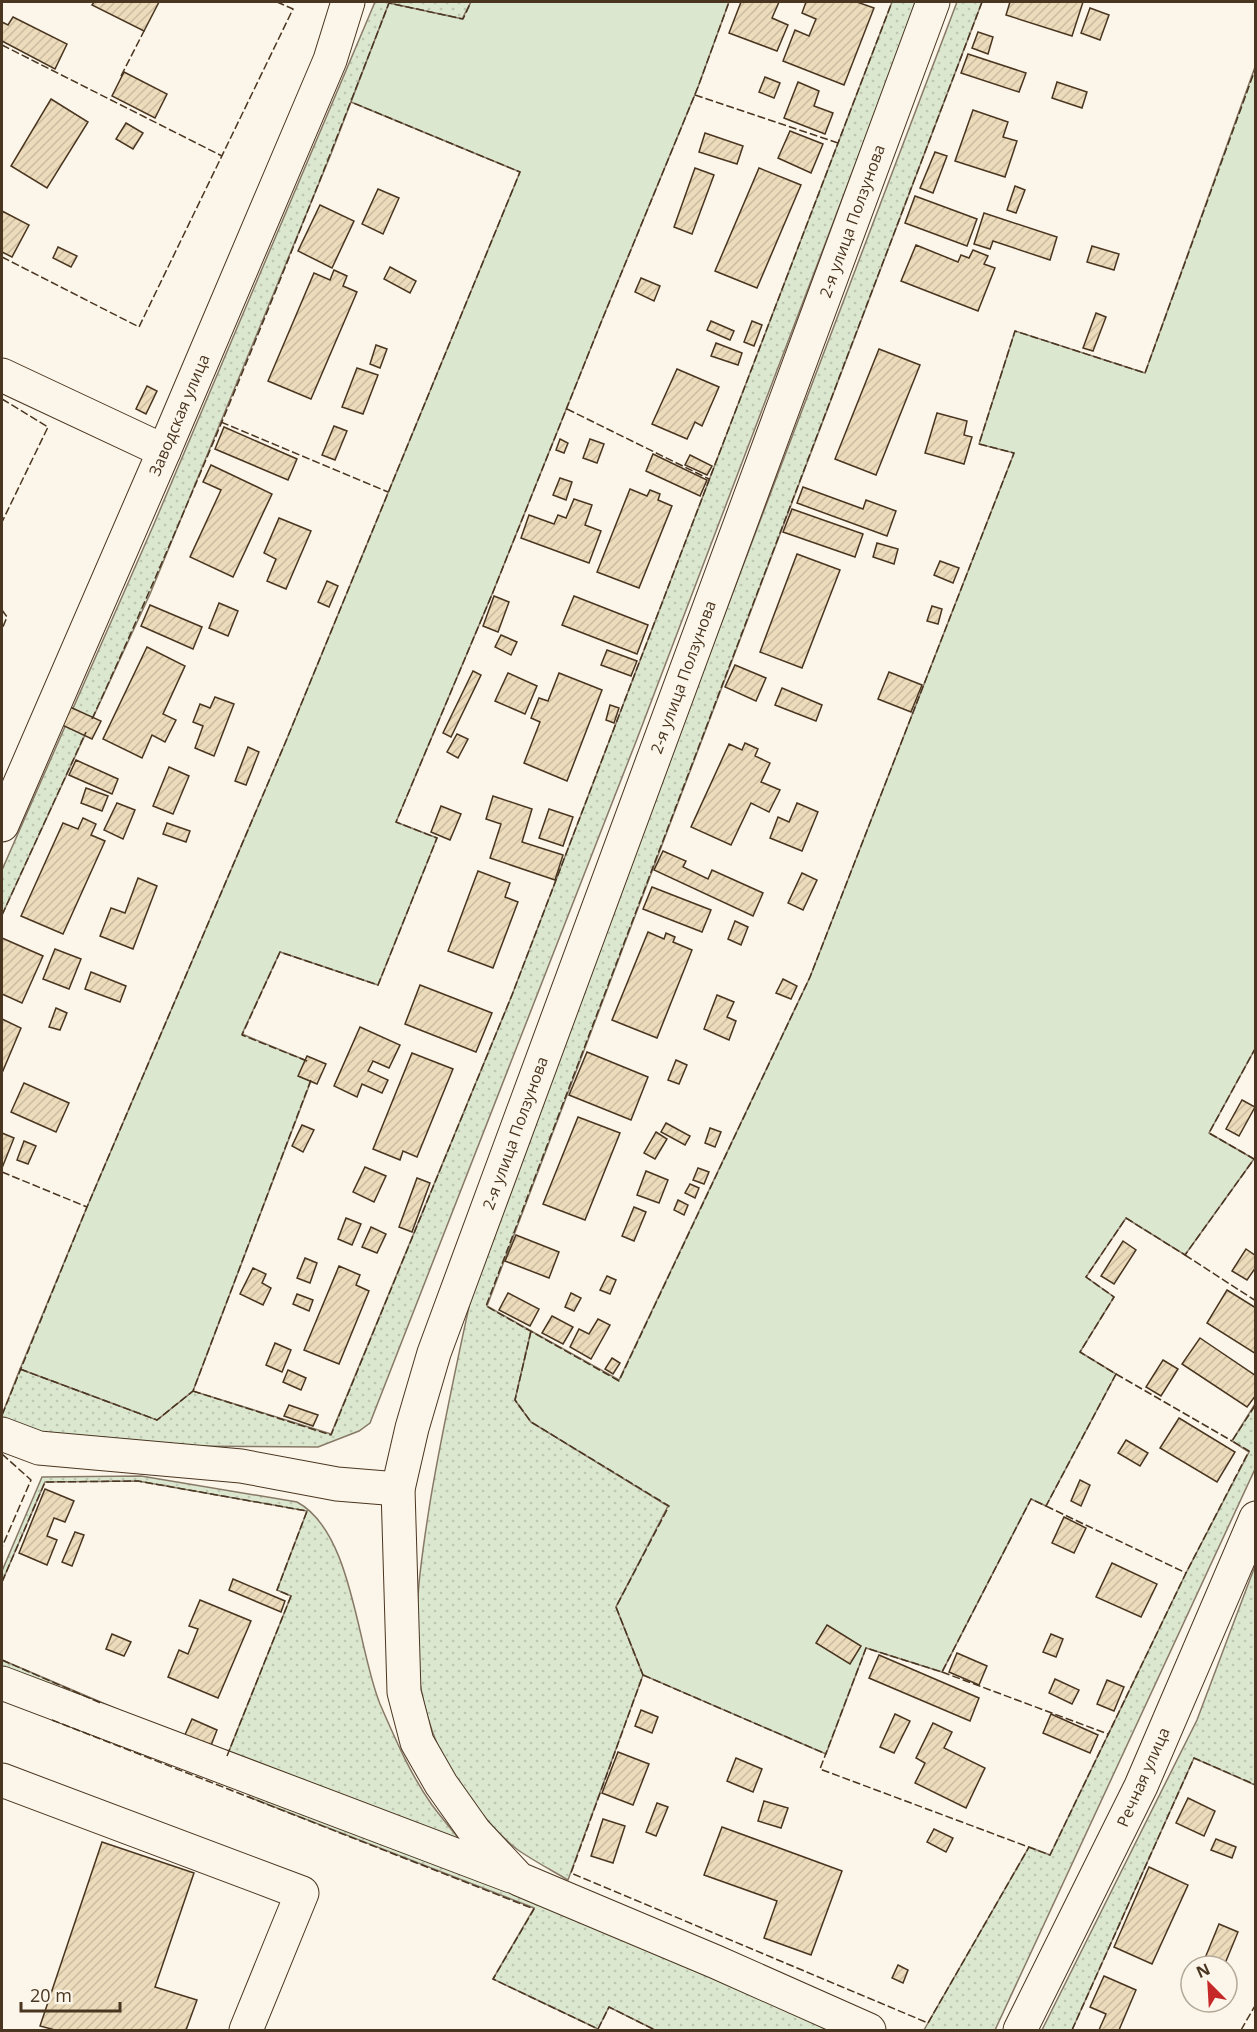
<svg xmlns="http://www.w3.org/2000/svg" width="1257" height="2032" font-family="'Open Sans',sans-serif">
<defs>
<pattern id="grass-dots" width="8" height="8" patternUnits="userSpaceOnUse" patternTransform="scale(1.5)"><rect width="8" height="8" fill="#dce7d0"/><path d="M2 2h.1M6 6h.1" fill="none" stroke="#bec7b2" stroke-width="1.8" stroke-linecap="round"/></pattern>
<pattern id="building-hatch" width="6" height="6" patternUnits="userSpaceOnUse" patternTransform="scale(1.5)"><rect width="6" height="6" fill="#ecdcbc"/><path d="M-1 1l2-2M0 6l6-6M5 7l2-2" fill="none" stroke="#ccbda1"/></pattern>
</defs>
<rect width="100%" height="100%" fill="#fbf6e9"/>
<g fill="url(#grass-dots)" stroke="#887966" stroke-width="1.5">
<polygon points="375,2 471,2 463,19 389,3 331,154 150,594 2,915 2,870 154,524"/>
<polygon points="892,2 917,2 637,739 370,1423 359,1431 318,1447 164,1446 2,1429 2,1415 20,1369 157,1420 193,1391 331,1434 512,995"/>
<path d="M957,2H982L487,1306L531,1331L515,1400L531,1422L669,1506L616,1607L643,1675L568,1880C551,1870 534,1861 518,1850C495,1833 462,1791 448,1766C432,1738 421,1700 418,1667C413,1615 421,1560 429,1509C442,1427 461,1346 478,1264Z"/>
<polygon points="1255,1404 1255,1469 995,2030 924,2030 1029,1847 1050,1855 1186,1573 1249,1452 1232,1441"/>
<path d="M141,1476L297,1502C353,1532 357,1648 380,1704C395,1738 410,1774 432,1805C444,1821 457,1836 469,1851L2,1667V1660L227,1756L291,1596L277,1590L307,1511L138,1481L45,1482L2,1582V1571L42,1477Z"/>
<polygon points="1255,1566 1255,1785 1194,1758 1072,2030 1042,2030 1197,1720"/>
<polygon points="254,1784 539,1897 829,2030 655,2030 609,2007 598,2029 493,1979 534,1908 249,1797"/>
</g>
<g fill="#dce7d0" stroke="#887966" stroke-width="1.5">
<polygon points="471,2 729,2 698,87 602,320 493,592 396,822 437,838 378,985 280,952 242,1034 317,1065 193,1391 157,1420 20,1369 87,1207 286,741 520,172 351,102 389,3 462,19"/>
<polygon points="1255,67 1256,1047 1209,1133 1254,1159 1185,1255 1126,1218 1086,1277 1114,1297 1080,1352 1116,1374 1046,1506 1031,1499 942,1672 866,1648 826,1754 643,1675 616,1607 668,1506 531,1422 515,1400 531,1331 619,1380 810,977 1014,453 979,444 1015,331 1145,373"/>
</g>
<g fill="url(#building-hatch)" stroke="#4a3520" stroke-width="1.5">
<polygon points="94,2 159,2 144,31 92,5"/>
<polygon points="741,2 779,2 772,18 788,25 777,51 729,33"/>
<polygon points="806,2 857,2 874,8 844,85 783,61 795,30 809,36 816,19 802,13"/>
<polygon points="1010,2 1083,2 1072,36 1006,15"/>
<polygon points="1090,8 1109,15 1100,40 1081,33"/>
<polygon points="13,17 67,44 55,69 2,41 2,22 8,25"/>
<polygon points="978,32 993,37 988,54 972,48"/>
<polygon points="968,54 1026,73 1019,92 961,73"/>
<polygon points="124,72 167,94 155,118 112,96"/>
<polygon points="765,77 780,83 774,98 759,92"/>
<polygon points="798,82 819,91 814,106 833,113 825,134 784,118"/>
<polygon points="1057,82 1087,92 1082,108 1052,98"/>
<polygon points="51,99 88,122 47,188 11,166"/>
<polygon points="973,110 1008,122 1003,137 1017,141 1005,177 955,161"/>
<polygon points="126,123 143,133 133,149 116,139"/>
<polygon points="790,131 823,144 811,173 778,158"/>
<polygon points="705,133 743,146 737,164 699,152"/>
<polygon points="935,152 947,156 933,193 920,188"/>
<polygon points="695,168 714,175 692,234 674,227"/>
<polygon points="759,168 801,185 757,288 715,271"/>
<polygon points="1015,186 1025,190 1016,213 1007,210"/>
<polygon points="378,189 399,198 383,234 362,224"/>
<polygon points="915,196 977,219 967,246 905,223"/>
<polygon points="320,205 354,221 332,268 298,251"/>
<polygon points="2,211 29,225 12,257 2,252"/>
<polygon points="984,213 1057,237 1050,260 993,241 990,249 974,244"/>
<polygon points="916,245 958,262 961,255 969,258 973,250 988,256 984,264 995,268 978,311 901,281"/>
<polygon points="1092,246 1119,254 1114,270 1087,262"/>
<polygon points="58,247 77,256 71,267 53,258"/>
<polygon points="390,267 416,281 410,293 384,279"/>
<polygon points="334,270 347,276 343,286 357,292 311,399 268,381 314,273 330,280"/>
<polygon points="641,278 660,286 654,301 635,292"/>
<polygon points="1096,313 1106,317 1093,351 1083,348"/>
<polygon points="711,321 734,331 730,340 707,330"/>
<polygon points="752,321 762,325 754,346 744,342"/>
<polygon points="716,343 742,353 738,365 711,356"/>
<polygon points="376,345 387,349 380,368 370,364"/>
<polygon points="879,349 920,365 876,475 835,459"/>
<polygon points="357,368 378,375 363,414 342,407"/>
<polygon points="677,369 719,387 702,426 695,422 687,439 652,424"/>
<polygon points="147,386 157,391 146,414 136,409"/>
<polygon points="937,413 967,421 964,435 972,437 964,464 925,453"/>
<polygon points="334,426 347,431 335,460 322,455"/>
<polygon points="224,427 297,459 288,480 215,449"/>
<polygon points="560,439 568,443 564,453 556,450"/>
<polygon points="590,439 604,444 597,463 583,458"/>
<polygon points="653,454 707,480 700,496 646,471"/>
<polygon points="690,455 712,466 707,475 685,465"/>
<polygon points="211,465 272,494 233,577 190,557 221,490 203,482"/>
<polygon points="560,478 572,482 566,500 553,495"/>
<polygon points="803,487 863,509 866,500 896,511 887,536 797,503"/>
<polygon points="630,489 647,496 650,490 660,494 658,500 672,506 639,588 597,572"/>
<polygon points="574,499 592,505 585,525 601,531 589,563 521,538 529,515 554,524 558,515 566,518"/>
<polygon points="792,509 863,534 855,557 783,532"/>
<polygon points="279,518 311,531 286,589 267,581 276,559 264,553"/>
<polygon points="877,543 898,549 894,564 873,557"/>
<polygon points="797,554 840,570 802,668 760,652"/>
<polygon points="940,561 959,568 953,583 934,575"/>
<polygon points="327,581 338,586 329,607 318,602"/>
<polygon points="494,596 509,602 498,632 483,626"/>
<polygon points="574,596 648,625 637,654 562,625"/>
<polygon points="219,603 238,611 228,636 209,628"/>
<polygon points="150,605 202,627 193,649 141,626"/>
<polygon points="932,606 942,609 938,624 927,621"/>
<polygon points="501,635 517,642 511,655 495,647"/>
<polygon points="147,647 185,666 163,714 176,720 165,742 152,735 142,758 103,739"/>
<polygon points="607,650 637,661 631,676 601,665"/>
<polygon points="735,665 766,678 756,701 725,687"/>
<polygon points="473,671 481,675 451,737 443,733"/>
<polygon points="889,672 922,685 911,712 878,699"/>
<polygon points="508,673 537,686 525,714 495,701"/>
<polygon points="559,673 602,690 567,781 524,763 540,722 531,718 539,698 548,701"/>
<polygon points="782,688 822,705 816,721 775,705"/>
<polygon points="215,697 234,704 214,756 195,748 203,726 193,722 200,704 210,708"/>
<polygon points="610,705 619,708 614,723 606,720"/>
<polygon points="70,707 101,721 92,739 62,725"/>
<polygon points="457,734 468,739 458,758 447,752"/>
<polygon points="745,743 758,749 755,756 770,763 761,782 780,790 769,812 751,803 731,845 691,827 729,744 742,750"/>
<polygon points="248,747 259,752 246,785 235,781"/>
<polygon points="76,760 118,779 112,794 69,775"/>
<polygon points="169,767 189,776 173,814 153,806"/>
<polygon points="86,788 108,796 102,811 81,803"/>
<polygon points="493,796 532,809 522,842 563,855 555,880 490,858 501,824 486,819"/>
<polygon points="117,803 135,810 123,839 104,830"/>
<polygon points="797,803 818,812 802,851 770,838 778,817 789,822"/>
<polygon points="441,806 461,814 450,840 431,832"/>
<polygon points="549,809 573,817 563,846 539,838"/>
<polygon points="83,818 96,824 91,835 105,841 63,934 21,916 63,823 78,829"/>
<polygon points="167,823 190,831 186,842 163,834"/>
<polygon points="663,851 686,861 683,867 708,879 712,870 763,893 753,916 654,870"/>
<polygon points="478,871 510,883 505,897 518,902 493,968 448,951"/>
<polygon points="802,873 817,880 803,910 788,903"/>
<polygon points="138,878 157,886 133,949 100,936 111,908 125,913"/>
<polygon points="652,887 711,910 702,932 643,909"/>
<polygon points="735,921 748,927 741,945 728,939"/>
<polygon points="648,932 664,939 666,933 675,937 673,942 692,950 657,1038 612,1020"/>
<polygon points="2,938 43,956 22,1003 2,994"/>
<polygon points="55,949 81,959 69,989 43,979"/>
<polygon points="91,972 126,986 120,1002 85,989"/>
<polygon points="783,979 797,986 791,999 776,993"/>
<polygon points="420,985 492,1013 476,1052 405,1024"/>
<polygon points="717,995 734,1002 727,1017 736,1021 729,1040 704,1029"/>
<polygon points="56,1008 67,1013 60,1030 49,1027"/>
<polygon points="2,1019 21,1028 2,1073"/>
<polygon points="360,1027 400,1045 389,1068 373,1061 368,1071 388,1080 382,1093 362,1084 357,1097 334,1086"/>
<polygon points="587,1052 648,1077 631,1120 569,1095"/>
<polygon points="412,1053 453,1069 417,1157 403,1151 400,1160 373,1149"/>
<polygon points="307,1056 326,1064 317,1084 298,1076"/>
<polygon points="676,1060 687,1065 679,1084 668,1080"/>
<polygon points="24,1083 69,1103 56,1132 11,1112"/>
<polygon points="1242,1100 1255,1107 1239,1136 1226,1129"/>
<polygon points="578,1117 620,1133 585,1220 543,1204"/>
<polygon points="666,1123 690,1136 685,1145 661,1132"/>
<polygon points="302,1125 314,1130 303,1152 292,1146"/>
<polygon points="710,1128 721,1132 715,1147 705,1143"/>
<polygon points="656,1132 667,1139 655,1159 644,1153"/>
<polygon points="2,1133 14,1138 2,1168"/>
<polygon points="24,1141 36,1146 28,1164 17,1160"/>
<polygon points="365,1167 386,1176 374,1202 353,1192"/>
<polygon points="698,1168 709,1172 704,1184 693,1180"/>
<polygon points="646,1171 668,1180 659,1203 637,1195"/>
<polygon points="417,1178 430,1183 412,1232 399,1227"/>
<polygon points="690,1184 699,1188 695,1198 685,1193"/>
<polygon points="678,1200 688,1205 684,1215 674,1210"/>
<polygon points="634,1207 646,1212 634,1241 622,1236"/>
<polygon points="346,1218 361,1224 352,1245 338,1239"/>
<polygon points="371,1227 386,1234 377,1253 362,1247"/>
<polygon points="516,1235 559,1252 549,1278 505,1261"/>
<polygon points="1123,1241 1136,1250 1114,1284 1101,1276"/>
<polygon points="1246,1249 1256,1256 1256,1267 1247,1280 1232,1271"/>
<polygon points="305,1258 317,1263 310,1283 297,1278"/>
<polygon points="339,1266 360,1275 356,1285 369,1291 339,1364 304,1350"/>
<polygon points="253,1268 266,1274 262,1283 271,1288 263,1305 240,1294"/>
<polygon points="607,1276 616,1280 610,1294 600,1290"/>
<polygon points="1227,1290 1256,1308 1256,1354 1207,1323"/>
<polygon points="508,1293 539,1309 530,1326 499,1310"/>
<polygon points="571,1293 581,1298 574,1311 565,1307"/>
<polygon points="297,1294 313,1300 309,1311 293,1304"/>
<polygon points="552,1316 573,1327 563,1344 542,1333"/>
<polygon points="598,1319 610,1325 591,1359 570,1347 579,1329 589,1334"/>
<polygon points="1200,1338 1256,1376 1256,1395 1247,1407 1182,1364"/>
<polygon points="275,1343 291,1350 282,1372 266,1365"/>
<polygon points="612,1358 620,1363 613,1374 605,1369"/>
<polygon points="1163,1360 1178,1369 1161,1396 1146,1387"/>
<polygon points="288,1370 306,1378 301,1390 283,1382"/>
<polygon points="289,1405 318,1415 313,1426 284,1416"/>
<polygon points="1179,1418 1235,1452 1217,1482 1160,1448"/>
<polygon points="1126,1440 1148,1453 1140,1466 1118,1453"/>
<polygon points="1080,1480 1090,1485 1081,1506 1071,1501"/>
<polygon points="45,1489 74,1501 65,1522 54,1518 47,1536 57,1540 47,1565 19,1553"/>
<polygon points="1064,1517 1086,1528 1074,1553 1052,1543"/>
<polygon points="75,1532 84,1535 72,1566 62,1562"/>
<polygon points="1112,1563 1157,1584 1141,1617 1096,1597"/>
<polygon points="233,1579 285,1601 281,1612 229,1590"/>
<polygon points="200,1600 251,1621 218,1698 168,1677 179,1650 188,1654 198,1629 189,1626"/>
<polygon points="827,1625 861,1646 850,1664 816,1643"/>
<polygon points="112,1634 131,1642 124,1656 106,1649"/>
<polygon points="1051,1634 1063,1639 1056,1657 1043,1652"/>
<polygon points="957,1653 987,1666 979,1685 949,1672"/>
<polygon points="879,1655 979,1698 970,1721 869,1678"/>
<polygon points="1055,1679 1079,1690 1072,1704 1049,1693"/>
<polygon points="1107,1680 1124,1687 1114,1711 1097,1704"/>
<polygon points="641,1710 658,1717 652,1733 635,1726"/>
<polygon points="895,1714 910,1721 894,1753 880,1747"/>
<polygon points="1051,1714 1098,1735 1090,1753 1043,1733"/>
<polygon points="192,1719 217,1730 210,1748 184,1737"/>
<polygon points="933,1723 952,1732 944,1748 985,1768 966,1808 915,1783 925,1763 916,1758"/>
<polygon points="618,1752 649,1764 633,1805 602,1793"/>
<polygon points="736,1758 762,1769 753,1792 727,1781"/>
<polygon points="1188,1798 1215,1811 1204,1836 1176,1823"/>
<polygon points="764,1801 788,1808 781,1828 758,1821"/>
<polygon points="657,1803 668,1807 656,1836 646,1832"/>
<polygon points="603,1819 625,1826 613,1863 591,1856"/>
<polygon points="722,1827 842,1871 811,1955 764,1938 777,1901 704,1875"/>
<polygon points="934,1829 953,1838 946,1852 927,1842"/>
<polygon points="1216,1839 1236,1847 1232,1858 1211,1850"/>
<polygon points="102,1842 194,1873 155,1987 197,2000 186,2030 55,2030 40,2026"/>
<polygon points="1149,1867 1188,1885 1152,1964 1114,1947"/>
<polygon points="1219,1924 1238,1932 1224,1966 1211,1966 1203,1963"/>
<polygon points="898,1965 908,1970 903,1983 892,1978"/>
<polygon points="1104,1976 1136,1990 1119,2030 1099,2030 1106,2014 1090,2007"/>
</g>
<g fill="none" stroke-linecap="round" stroke-linejoin="round">
<defs>
<g id="minor">
<polyline points="2,375 164,451"/>
<polyline points="2,825 164,451 330,60 348,2"/>
<polyline points="2,1434 39,1448 241,1466 337,1484 398,1489"/>
<polyline points="2,1683 511,1876"/>
<polyline points="2,1780 302,1893 246,2030"/>
<polyline points="869,2030 716,1962 519,1879 475,1832 441,1784 417,1742 404,1692 398,1489 412,1428 434,1353 933,2"/>
<polyline points="1020,2030 1141,1786 1256,1518"/>
</g>
</defs>
<use href="#minor" stroke="#4a3520" stroke-width="35"/>
<use href="#minor" stroke="#fbf6e9" stroke-width="33"/>
<g stroke="#4a3520" stroke-width="1.5" stroke-dasharray="8 3" stroke-linecap="butt">
<polyline points="982,2 486,1306 619,1381 810,977 1014,453 979,444 1015,331 1145,373 1256,67"/>
<polyline points="2,45 222,156"/>
<polyline points="121,76 144,31"/>
<polyline points="695,95 838,143"/>
<polyline points="2,257 139,327 293,9 277,2"/>
<polyline points="2,399 48,427 2,522"/>
<polyline points="567,409 709,479"/>
<polyline points="221,422 388,492"/>
<polyline points="2,610 7,617 2,629"/>
<path d="M92,719C200,484 296,244 389,3L463,19L471,2"/>
<polyline points="2,915 86,732"/>
<polyline points="1256,1047 1209,1133 1254,1159 1185,1255 1126,1218 1086,1277 1114,1297 1080,1352 1116,1374 1046,1506 1031,1499 942,1672 866,1648 820,1769 1050,1855 1186,1573 1249,1451 1232,1441 1256,1404"/>
<polyline points="307,1061 242,1035 280,952 378,985 437,838 396,822 493,592 602,320 698,87 729,2"/>
<polyline points="2,1172 87,1207"/>
<polyline points="1185,1255 1256,1301"/>
<polyline points="531,1331 515,1400 531,1422 669,1506 616,1607 643,1675 571,1873 928,2023 1029,1847"/>
<polyline points="20,1369 157,1420 193,1391 312,1077"/>
<polyline points="1116,1374 1232,1441"/>
<polyline points="193,1391 331,1435 512,995 892,2"/>
<polyline points="2,1415 87,1207 286,741 520,172 351,102"/>
<polyline points="2,1454 31,1480 2,1547"/>
<polyline points="1046,1506 1186,1573"/>
<polyline points="2,1582 45,1482 138,1481 307,1511 277,1590 291,1596 227,1756"/>
<polyline points="2,1660 103,1704"/>
<polyline points="942,1672 1108,1734"/>
<polyline points="643,1675 826,1754"/>
<polyline points="52,1720 534,1909 493,1979 598,2029 609,2007 655,2030"/>
<polyline points="1072,2030 1194,1758 1256,1785"/>
<polyline points="1241,2030 1256,2004"/>
</g>
</g>
<g text-anchor="middle" stroke-width="4.5" stroke-linejoin="round" paint-order="stroke">
<g font-size="16" fill="#4a3520" stroke="#fbf6e9">
<text transform="translate(852 221) rotate(-70)" y="6">2-я улица Ползунова</text>
<text transform="translate(179 415) rotate(-67)" y="6">Заводская улица</text>
<text transform="translate(683 677) rotate(-70)" y="6">2-я улица Ползунова</text>
<text transform="translate(515 1133) rotate(-70)" y="6">2-я улица Ползунова</text>
<text transform="translate(1143 1777) rotate(-66)" y="6">Речная улица</text>
</g>
</g>
<rect width="1257" height="2032" fill="none" stroke="#4a3520" stroke-width="6"/>
<g transform="translate(1209 1984) rotate(336)"><circle r="28" fill="#fbf6e9" stroke="#b4a999" stroke-width="1.5"/>
<path d="M0-4.5L10 22L0 15L-10 22Z" fill="#c62828"/>
<text y="-9" font-size="16" font-weight="bold" text-anchor="middle" fill="#4a3520">N</text>
</g>
<path d="M21 2002v9h99v-9" fill="none" stroke="#4a3520" stroke-width="3"/>
<text x="30" y="2002" font-size="18" fill="#4a3520" stroke="#fbf6e9" stroke-width="4.5" paint-order="stroke">20 m</text>
</svg>
